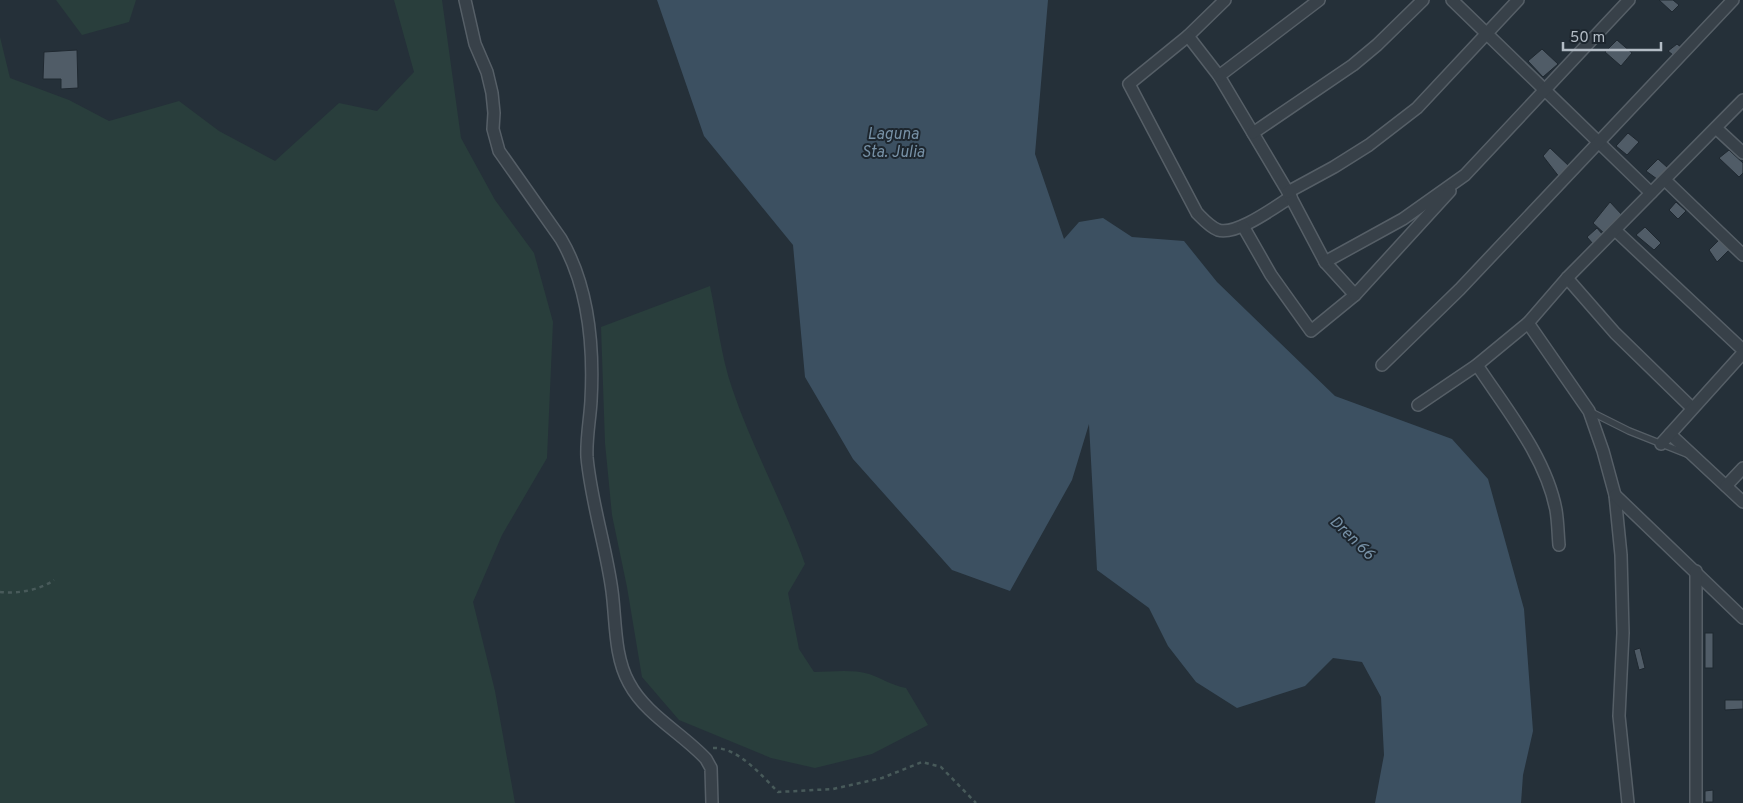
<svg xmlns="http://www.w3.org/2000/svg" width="1743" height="803" font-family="Overpass,sans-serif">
<rect width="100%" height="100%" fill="#253039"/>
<g fill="#293e3c">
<polygon points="56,0 136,0 129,22 82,35"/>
<polygon points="394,0 442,0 461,138 495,200 534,253 553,322 547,458 502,535 473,602 495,691 515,803 0,803 0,37 10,78 69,100 109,121 179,101 219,131 275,161 339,103 377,111 414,72"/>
<path d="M710,286C717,319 721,356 732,388C752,448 784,504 805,564L788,593L799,649L814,672C832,672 851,669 869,674C882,678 890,685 906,688L928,725L872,754L815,768L771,758L679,720L642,677L627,587L612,515L605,443L601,327Z"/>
</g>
<polygon fill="#3c5061" points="657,0 1048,0 1035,154 1064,239 1079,222 1103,218 1132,237 1184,241 1217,282 1335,396 1452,439 1488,479 1524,609 1533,731 1523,775 1521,803 1375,803 1384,755 1381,697 1362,662 1333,658 1305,686 1237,708 1196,682 1168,646 1149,608 1097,570 1089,424 1072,480 1010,591 952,570 853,459 805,377 793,245 704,136"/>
<g fill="#505c67" stroke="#1f2830">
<polygon points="1659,0 1673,0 1679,5 1672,12"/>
<polygon points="1617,40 1632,53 1621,66 1605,52"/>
<polygon points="1677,44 1682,48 1673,55 1668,51"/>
<polygon points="1542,49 1558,64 1543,77 1528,61"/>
<polygon points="77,50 78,88 61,89 61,79 43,79 44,52"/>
<polygon points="1628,133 1639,142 1627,155 1616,146"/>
<polygon points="1550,148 1570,167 1560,178 1543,156"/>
<polygon points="1729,150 1743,163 1743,173 1739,177 1719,158"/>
<polygon points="1658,159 1668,168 1657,179 1646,171"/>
<polygon points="1610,202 1623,216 1606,235 1593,223"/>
<polygon points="1676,202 1686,211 1678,219 1669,210"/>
<polygon points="1645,227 1661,243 1654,250 1636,235"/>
<polygon points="1597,228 1603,235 1593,244 1587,237"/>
<polygon points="1719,240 1729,250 1717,262 1709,250"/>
<rect x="1705" y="633" width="8" height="35"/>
<polygon points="1640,648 1645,668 1639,670 1634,650"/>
<polygon points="1725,700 1743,700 1743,709 1725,710"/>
<polygon points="1713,790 1713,802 1705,802 1705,791"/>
</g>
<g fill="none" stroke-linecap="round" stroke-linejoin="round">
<defs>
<polyline id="lane" points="1591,412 1629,431 1687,454"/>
<g id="street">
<path d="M465,0L475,44L487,72L492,93L494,113L493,129L499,151L561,239C589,287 594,347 591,401C590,419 586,439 587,457C591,502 606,546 612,591C616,621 614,656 629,683C646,715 682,733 706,759L711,768L712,803"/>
<path d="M1225,0L1188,36L1129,84L1197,213C1203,219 1210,227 1218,230C1236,236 1275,207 1291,197"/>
<polyline points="1452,0 1651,193"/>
<polyline points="1188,36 1219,76 1288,192 1325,262 1355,295 1311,331 1271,275 1243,226"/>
<polyline points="1219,76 1319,0"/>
<polyline points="1716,128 1743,153"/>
<polyline points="1253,133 1353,65 1377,45 1423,0"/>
<polyline points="1665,180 1743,255"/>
<polyline points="1288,192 1334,167 1369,145 1417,108 1518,0"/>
<polyline points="1615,230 1743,350"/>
<polyline points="1325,262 1403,219 1465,175 1629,0"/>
<polyline points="1567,278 1615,333 1692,408"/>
<polyline points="1355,295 1450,191"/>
<polyline points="1528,323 1589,411 1603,451 1615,495 1621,555 1623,633 1619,716 1628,803"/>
<polyline points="1382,365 1460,289 1733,0"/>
<path d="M1477,365C1506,409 1546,457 1556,510C1558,522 1558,534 1559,545"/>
<polyline points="1418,405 1477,365 1528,323 1567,278 1743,100"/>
<polyline points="1670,434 1743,502"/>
<polyline points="1661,444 1743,353"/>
<polyline points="1726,486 1743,468"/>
<polyline points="1615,495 1743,618"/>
<polyline points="1696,571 1696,803"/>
</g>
</defs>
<use href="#lane" stroke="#565f67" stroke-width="8"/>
<use href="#street" stroke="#565f67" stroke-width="14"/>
<g stroke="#485a5a" stroke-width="2.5" stroke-dasharray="4 4" stroke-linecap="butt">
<path d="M0,592C18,594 40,590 54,580"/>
<path d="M713,748C738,747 761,775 778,792L833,789L882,778L922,762L941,767L976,803"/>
</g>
<use href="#lane" stroke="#384149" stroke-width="5.5"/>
<use href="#street" stroke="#384149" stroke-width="11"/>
</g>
<g text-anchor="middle" stroke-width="4" stroke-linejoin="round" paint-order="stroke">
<g font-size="16" font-style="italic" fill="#7791a6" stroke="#1d262e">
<text x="893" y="139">Laguna<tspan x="893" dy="18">Sta. Julia</tspan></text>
<text transform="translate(1353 537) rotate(44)" y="6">Dren 66</text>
</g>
</g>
<path d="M1563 42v8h98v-8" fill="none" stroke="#b3bcc5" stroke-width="2.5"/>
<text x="1570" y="42" font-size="15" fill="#b3bcc5" stroke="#1d262e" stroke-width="4" paint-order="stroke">50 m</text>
</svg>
